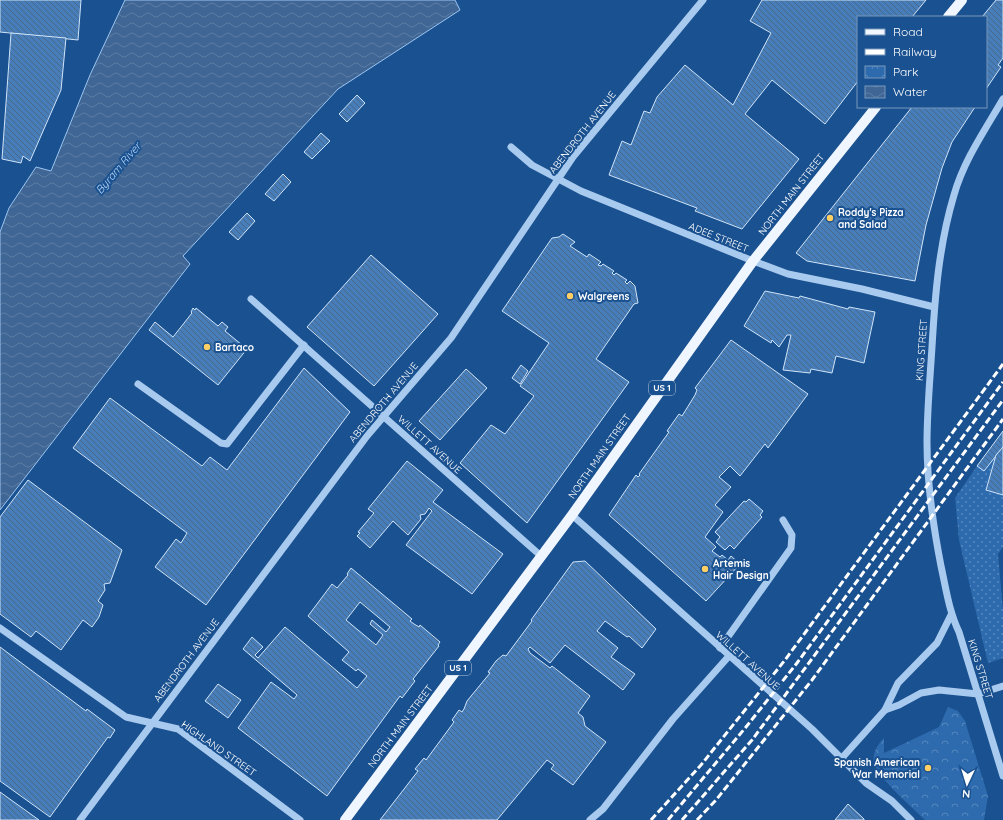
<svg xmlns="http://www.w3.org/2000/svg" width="1003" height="820" font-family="Quicksand,sans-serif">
<defs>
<pattern id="grass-dots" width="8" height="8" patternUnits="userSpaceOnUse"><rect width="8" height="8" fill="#2d6bae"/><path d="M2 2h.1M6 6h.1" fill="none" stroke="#5789be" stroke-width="1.8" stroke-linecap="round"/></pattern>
<pattern id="park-crowns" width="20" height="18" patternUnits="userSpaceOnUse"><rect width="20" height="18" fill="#2d6bae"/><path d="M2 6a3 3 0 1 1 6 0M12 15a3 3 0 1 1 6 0" fill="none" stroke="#5789be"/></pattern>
<pattern id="water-waves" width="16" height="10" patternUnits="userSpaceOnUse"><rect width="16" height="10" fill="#3f6694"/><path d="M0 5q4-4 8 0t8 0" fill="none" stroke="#5c7da4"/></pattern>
<pattern id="building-back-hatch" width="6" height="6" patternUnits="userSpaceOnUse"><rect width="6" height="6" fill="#477db9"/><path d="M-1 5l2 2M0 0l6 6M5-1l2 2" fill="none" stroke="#496788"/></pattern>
</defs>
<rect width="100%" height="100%" fill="#1a5190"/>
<polygon fill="url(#grass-dots)" points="996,455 986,490 1003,495 1003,547 998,554 1003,611 1003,658 988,663 959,540 955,498 977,466 984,471"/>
<path fill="url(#park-crowns)" d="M948,707L958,711L965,721L988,796L984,820H925C914,809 876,776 874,763C872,753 878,744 884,738V753L939,727Z"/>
<polygon fill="url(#water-waves)" stroke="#9bc5f1" points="125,0 455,0 460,10 338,89 183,256 190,264 0,510 0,232 9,208 36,167 51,171 90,75"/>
<g fill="url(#building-back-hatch)" stroke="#cee4fa" fill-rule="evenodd">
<polygon points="0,0 81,0 78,40 0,32"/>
<polygon points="762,0 926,0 912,17 858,17 858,81 825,124 772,80 745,114 799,159 742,229 695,211 697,208 609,175 622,141 631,145 644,111 650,113 657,97 685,65 733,105 771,33 750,21"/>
<polygon points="996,0 1003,0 1003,58 998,65 1001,67 986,89 986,17 982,17"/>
<polygon points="11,33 66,38 61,90 30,161 23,156 21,163 2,159"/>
<polygon points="357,95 365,103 347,122 339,114"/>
<polygon points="912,107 975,107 952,142 942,168 926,225 915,281 807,261 796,253"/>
<polygon points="321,133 330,141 312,159 304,152"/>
<polygon points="283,174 291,182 274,201 265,194"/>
<polygon points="247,213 255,221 238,240 229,232"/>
<polygon points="563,234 575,242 570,246 587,257 589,254 601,262 598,265 601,266 603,264 614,271 612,273 614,275 616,273 627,280 625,282 627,284 630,281 635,286 638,303 634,304 596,359 629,382 527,523 460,463 491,425 505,434 534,396 520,386 549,343 502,311 552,238 559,237"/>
<polygon points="371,255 438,314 374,386 307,327"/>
<polygon points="765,291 799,298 800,296 848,309 849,307 875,312 864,363 836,356 832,373 811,369 810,373 783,370 791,335 787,335 779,347 772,340 771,343 744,326"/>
<polygon points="193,308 195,310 196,308 218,326 222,322 228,327 225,331 247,349 218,385 149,330 155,322 173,337 192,313 191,312"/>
<polygon points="731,340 808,394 768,448 765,444 740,476 730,466 719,477 731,487 715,505 723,512 705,537 716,547 712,551 720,557 722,555 728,560 731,556 740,564 706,601 609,515 636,475 638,477 640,475 639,474 669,432 667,431 679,414 682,416 695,395 697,390 695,388"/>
<polygon points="521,365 528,371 520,384 512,378"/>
<polygon points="304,368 350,412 206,605 155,567 176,539 181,543 187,533 73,448 110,398 202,466 210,457 227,470"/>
<polygon points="466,369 487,388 440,440 419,421"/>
<polygon points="1003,431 1003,447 984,471 977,466"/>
<polygon points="1003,447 1003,495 986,490 996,455"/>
<polygon points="407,461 443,490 433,502 503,554 472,594 406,545 432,511 429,508 425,514 420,515 421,519 408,535 393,521 370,548 357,536 360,533 358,532 374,513 368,509"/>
<polygon points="28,480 122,550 110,583 104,584 105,590 98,601 103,605 99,617 92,627 83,620 61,650 36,631 31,637 0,614 0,517"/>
<polygon points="749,499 763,511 760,515 762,517 734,549 730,545 725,550 716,542 720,537 715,532 744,501 746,502"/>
<polygon points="585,561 656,629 642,648 629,636 627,637 605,621 597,631 618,648 611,657 635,674 623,690 565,645 550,663 530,647 528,649 530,653 550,668 552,666 590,696 578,713 583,717 585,726 606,742 573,785 551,769 554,765 547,760 497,820 380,820 418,771 415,769 424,758 426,760 454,722 452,720 459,710 462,712 464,709 467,701 490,673 488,672 496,661 503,655 506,656 532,621 531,620 573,562"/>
<path d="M351,568L412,619L410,621L414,624L419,627L420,625L440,642L438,645L439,646L413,679L415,681L402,698L400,696L327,796L238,728L271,682L294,699L297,695L243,649L252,637L263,647L255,655L258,658L285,627L357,688L367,676L358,669L356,671L342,660L349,652L308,616L332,584L337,588L348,575L347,574ZM360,602L390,627L386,632L372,620L370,624L383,635L376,645L346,620Z"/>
<polygon points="0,647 86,711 87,709 115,730 110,738 108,737 50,817 0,781"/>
<polygon points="218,684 241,700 228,718 205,701"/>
<polygon points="0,792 39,820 0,820"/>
<polygon points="848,804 864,819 864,820 835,820"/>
</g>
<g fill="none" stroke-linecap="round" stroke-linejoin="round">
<g stroke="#a8caef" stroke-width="7">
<path d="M1003,99C985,130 964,160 954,195C939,245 935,295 932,347C930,379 927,411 927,443C927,485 933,525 941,566C946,589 949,611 959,632L1003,776"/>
<polyline points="511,147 532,165 581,191 753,261 788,274 862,289 934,307"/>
<polyline points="251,299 541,556"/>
<polyline points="138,384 221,443 227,444 304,345"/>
<polyline points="572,515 812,729 866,783 892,801 911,820"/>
<polyline points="0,628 126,717 178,729 300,820"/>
<polyline points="720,648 791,548 792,535 783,520"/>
<polyline points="885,710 898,683 937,643 951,615"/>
<polyline points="841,759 885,710 899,705 921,693 939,690 978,694 1003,686"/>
<polyline points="80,820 367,436 451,338 573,157 703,0"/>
<polyline points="590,820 603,809 673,719 729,656"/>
</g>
<g stroke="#f0f6ff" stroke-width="10">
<polyline points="948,17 962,0"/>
<polyline points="345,820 572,515 753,261 876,107"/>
</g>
<g stroke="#fff" stroke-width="3" stroke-dasharray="7 3" stroke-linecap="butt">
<polyline points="651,820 701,765 785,660 1003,364"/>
<polyline points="668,820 746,727 797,663 1003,382"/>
<polyline points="682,820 752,740 1003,400"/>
<polyline points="697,820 716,800 812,680 1003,419"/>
</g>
</g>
<g fill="#ffcf66" stroke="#1a5190" stroke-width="1.5">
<circle cx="830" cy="218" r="4"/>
<circle cx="570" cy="296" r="4"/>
<circle cx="207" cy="347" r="4"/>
<circle cx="705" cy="569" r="4"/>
<circle cx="928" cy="768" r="4"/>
</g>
<g text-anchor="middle" stroke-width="4" stroke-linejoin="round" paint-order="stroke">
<g fill="#1a5190" stroke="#bacbde" stroke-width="1">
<rect x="649" y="381" width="26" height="14" rx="3"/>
<rect x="445" y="661" width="26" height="14" rx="3"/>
</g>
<g font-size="9" font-weight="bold" fill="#fff">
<text x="662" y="391">US 1</text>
<text x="458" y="671">US 1</text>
</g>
<g font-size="10" fill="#fff" stroke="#1a5190">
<text transform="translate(582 132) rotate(-52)" y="4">ABENDROTH AVENUE</text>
<text transform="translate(791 194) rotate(-52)" y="4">NORTH MAIN STREET</text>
<text transform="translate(719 237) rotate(22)" y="4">ADEE STREET</text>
<text transform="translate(921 350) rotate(-86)" y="4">KING STREET</text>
<text transform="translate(383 402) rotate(-50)" y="4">ABENDROTH AVENUE</text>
<text transform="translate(430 444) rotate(42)" y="4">WILLETT AVENUE</text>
<text transform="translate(599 456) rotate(-55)" y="4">NORTH MAIN STREET</text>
<text transform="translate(186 660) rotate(-53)" y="4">ABENDROTH AVENUE</text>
<text transform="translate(748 660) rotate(42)" y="4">WILLETT AVENUE</text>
<text transform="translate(981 669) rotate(73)" y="4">KING STREET</text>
<text transform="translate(400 726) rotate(-53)" y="4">NORTH MAIN STREET</text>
<text transform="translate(219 748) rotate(35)" y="4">HIGHLAND STREET</text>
</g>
<g font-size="10" font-weight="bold" fill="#fff" stroke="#1a5190" text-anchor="start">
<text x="838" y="216">Roddy's Pizza<tspan x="838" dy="12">and Salad</tspan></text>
<text x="578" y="300">Walgreens</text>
<text x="215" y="351">Bartaco</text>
<text x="713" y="567">Artemis<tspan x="713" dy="12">Hair Design</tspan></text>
<text x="920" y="766" text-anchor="end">Spanish American<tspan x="920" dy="12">War Memorial</tspan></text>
</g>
<g font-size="11" font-style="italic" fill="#b4d4f6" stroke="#1a5190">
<text transform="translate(118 168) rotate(-50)" y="4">Byram River</text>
</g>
</g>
<rect x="857" y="16" width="130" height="92" fill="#1a5190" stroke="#7697bc"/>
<rect x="865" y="29" width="20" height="6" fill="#f0f6ff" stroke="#7697bc"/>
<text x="893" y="36" font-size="12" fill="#ffffff">Road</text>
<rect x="865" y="49" width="20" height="6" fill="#ffffff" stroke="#7697bc"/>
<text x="893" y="56" font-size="12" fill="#ffffff">Railway</text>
<rect x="865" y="66" width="20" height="12" fill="url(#park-crowns)" stroke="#7697bc"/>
<text x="893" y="76" font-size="12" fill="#ffffff">Park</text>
<rect x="865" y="86" width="20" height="12" fill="url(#water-waves)" stroke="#7697bc"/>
<text x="893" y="96" font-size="12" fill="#ffffff">Water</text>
<g transform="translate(967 784) rotate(184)" stroke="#1a5190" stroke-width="3" paint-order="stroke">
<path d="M0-3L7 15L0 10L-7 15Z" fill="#ffffff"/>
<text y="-6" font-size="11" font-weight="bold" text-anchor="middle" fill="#ffffff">N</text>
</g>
</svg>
